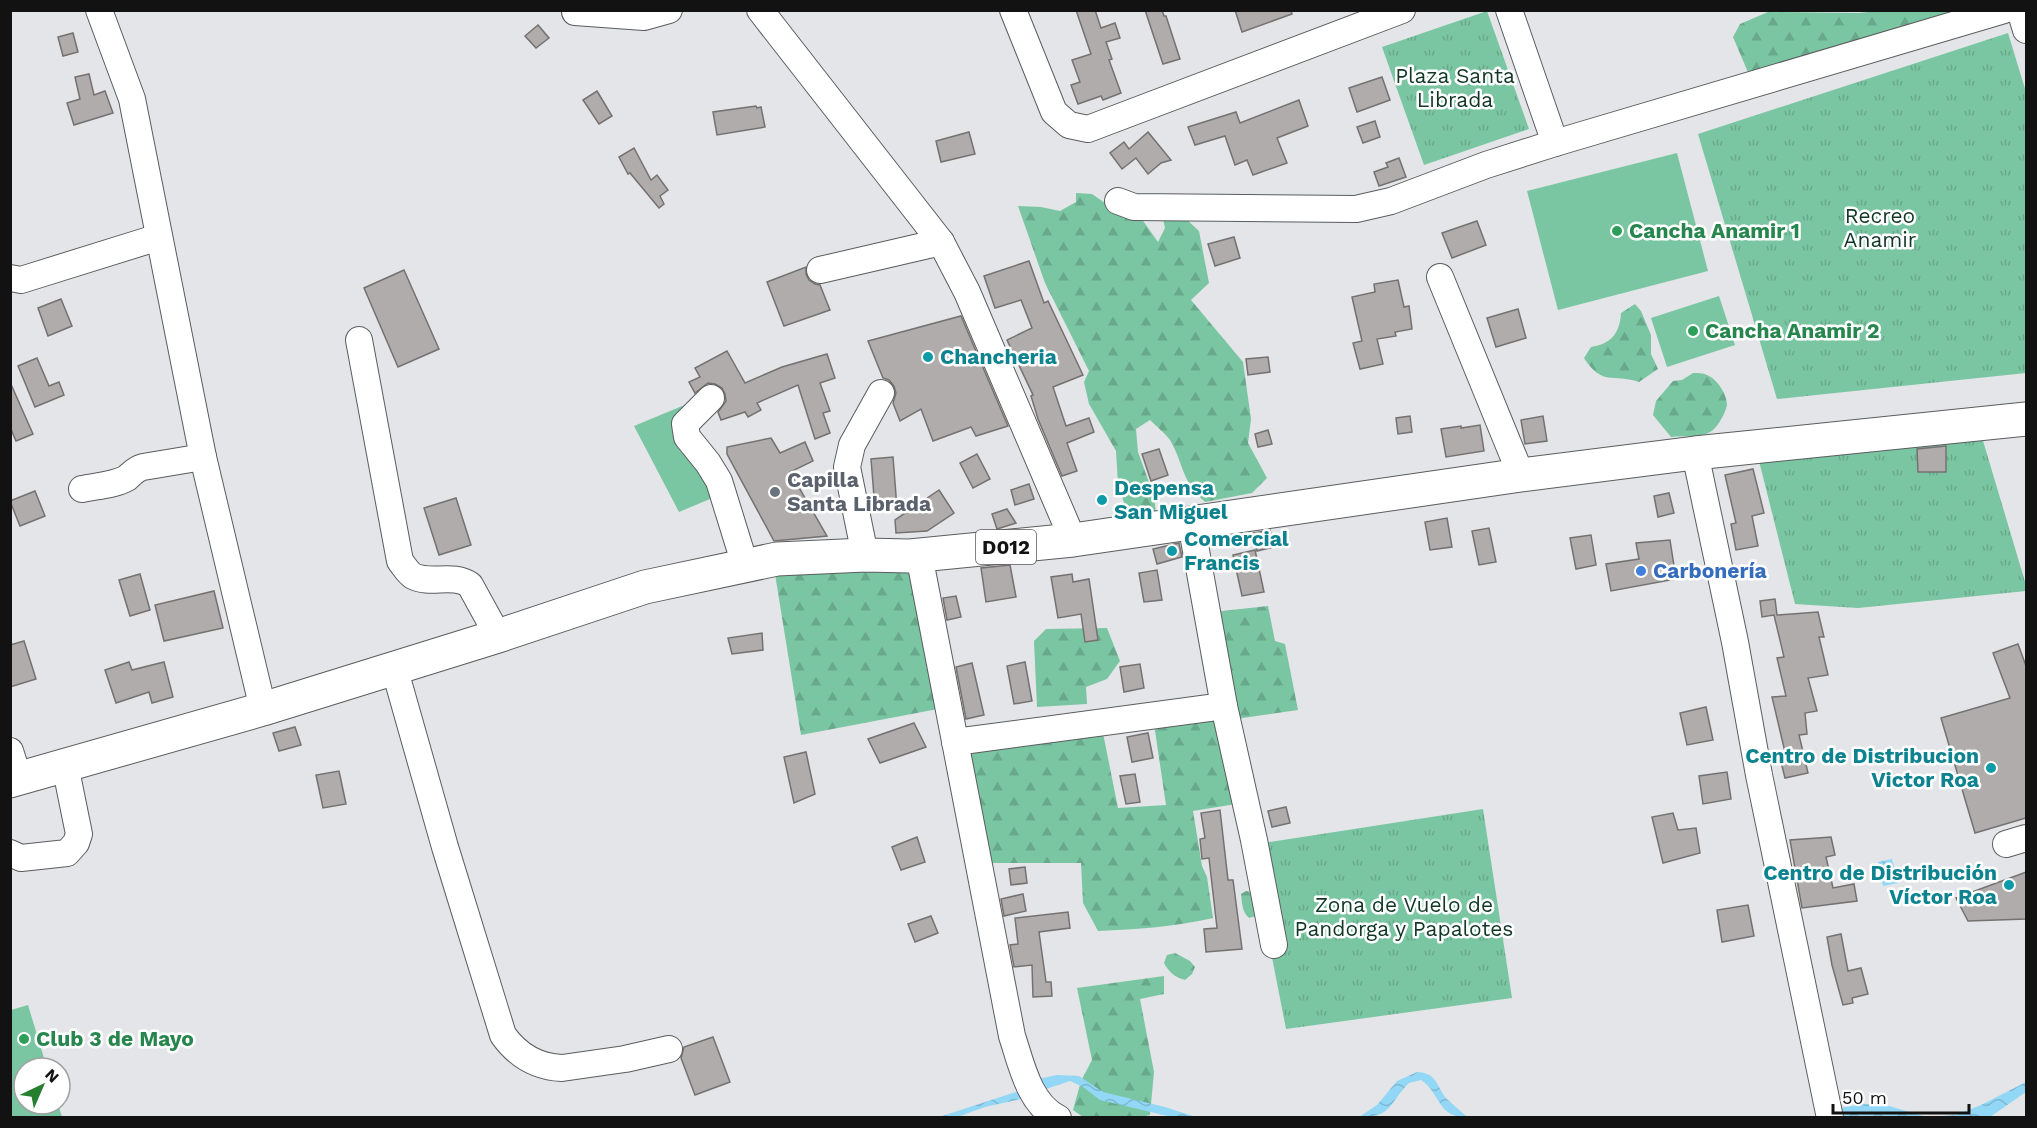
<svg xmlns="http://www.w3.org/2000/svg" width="2037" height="1128" font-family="'Work Sans',sans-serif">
<defs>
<pattern id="forest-firs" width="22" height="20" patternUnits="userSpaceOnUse" patternTransform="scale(1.5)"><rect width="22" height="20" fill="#7bc6a2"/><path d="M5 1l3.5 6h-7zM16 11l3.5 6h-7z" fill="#69a98b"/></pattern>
<pattern id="park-tufts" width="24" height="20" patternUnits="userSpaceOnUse" patternTransform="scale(1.5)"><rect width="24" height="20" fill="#7bc6a2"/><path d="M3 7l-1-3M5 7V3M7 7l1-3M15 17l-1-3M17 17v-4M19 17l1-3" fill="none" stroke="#69a98b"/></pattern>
<pattern id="water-waves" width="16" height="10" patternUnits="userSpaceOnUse" patternTransform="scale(1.5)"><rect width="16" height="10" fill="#92d8f6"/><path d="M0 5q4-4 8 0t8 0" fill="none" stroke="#7db8d2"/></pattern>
</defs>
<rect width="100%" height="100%" fill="#e3e5e8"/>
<g fill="#7bc6a2">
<polygon points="1677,153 1708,271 1558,310 1527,191"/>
<polygon points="1719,296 1735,345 1667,367 1651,318"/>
<polygon points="687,404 729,491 679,512 634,426"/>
<polygon points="28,1005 47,1068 24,1068 24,1104 58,1104 62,1117 11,1117 11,1010"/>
</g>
<g fill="url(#forest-firs)">
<polygon points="1885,10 1969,11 1750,77 1733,37 1740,24 1768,12 1859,13"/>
<path d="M1076,193L1092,194L1128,219L1139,215L1158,242L1165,228L1163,219L1184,217L1199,231L1209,283L1191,300L1243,362L1251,419L1248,443L1267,478L1252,493L1205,502C1181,481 1184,464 1170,440C1165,433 1156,426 1150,420L1136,429L1138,452L1154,496L1156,515L1127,512L1118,484L1116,451L1089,404L1084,382L1089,371L1045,283L1018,206L1041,207L1060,211L1076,202Z"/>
<path d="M1635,304L1641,311L1651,335V354L1658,369L1639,382C1612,373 1603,387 1584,358L1591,347C1611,344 1620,333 1621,313Z"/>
<path d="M1693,373C1697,373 1703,373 1707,375C1717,379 1727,394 1727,405C1726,412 1718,426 1713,430C1702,439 1685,435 1671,437L1653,415L1656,401L1673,381L1682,380Z"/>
<polygon points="914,563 943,708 801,735 775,574"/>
<polygon points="1268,606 1275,641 1285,644 1298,710 1236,719 1213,612"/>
<polygon points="1107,628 1120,661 1107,679 1086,687 1087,704 1037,707 1034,641 1046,629"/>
<path d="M1222,714L1236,804L1193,811L1202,866L1207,877L1213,918C1175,927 1137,929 1098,931L1083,903L1081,863H985L962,746L1103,733L1118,808L1166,805L1154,724Z"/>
<path d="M1246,891L1252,892L1256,916L1249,918C1242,912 1242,903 1241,894Z"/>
<path d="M1175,953L1190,961L1195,967L1192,974L1185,980C1174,977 1169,972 1164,963L1167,955Z"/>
<polygon points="1164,976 1164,994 1140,999 1154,1072 1150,1115 1138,1118 1083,1117 1073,1110 1081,1081 1092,1060 1077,988"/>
</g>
<g fill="url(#park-tufts)">
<polygon points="1487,11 1529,129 1424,165 1382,47"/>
<polygon points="2008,33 2026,92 2026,373 1777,399 1698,134"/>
<polygon points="1981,434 2026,585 2026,591 1858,608 1795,604 1757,453"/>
<polygon points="1483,809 1512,998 1286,1029 1250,845"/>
</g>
<g fill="url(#water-waves)">
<polygon points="1892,859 1898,883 1883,886 1878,862"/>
<path d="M1417,1072C1439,1073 1436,1088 1448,1100C1454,1106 1461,1111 1467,1117C1437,1118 1441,1093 1421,1080L1409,1083C1389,1103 1392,1118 1359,1117L1377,1105L1397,1081Z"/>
<polygon points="1057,1075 1079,1076 1103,1092 1165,1107 1196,1117 1172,1117 1100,1100 1083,1087 1070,1081 1040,1091 1033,1080"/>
<polygon points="2026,1082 2026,1092 1990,1117 1929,1117 1956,1115 1981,1105"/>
<polygon points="1022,1090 1026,1098 985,1107 957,1117 936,1118"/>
<path d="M1865,1104L1889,1106L1926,1117C1897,1117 1869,1114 1840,1117L1839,1108Z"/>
</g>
<g fill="#b1acac" stroke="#757171" stroke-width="1.5">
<polygon points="1076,10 1095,10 1101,28 1115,23 1120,38 1106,42 1112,59 1109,60 1121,93 1103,100 1101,96 1078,104 1071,85 1080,82 1072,60 1091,54"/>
<polygon points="1145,10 1162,10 1164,16 1166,16 1180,59 1163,64"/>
<polygon points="1235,10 1291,10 1292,14 1242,32"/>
<polygon points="538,25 549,38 536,48 525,36"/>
<polygon points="73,33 78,52 63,56 58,37"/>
<polygon points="89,74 94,95 105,91 113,113 74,125 67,103 80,99 75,77"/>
<polygon points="1382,77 1390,100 1357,112 1349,88"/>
<polygon points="597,91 612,116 599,124 583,100"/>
<polygon points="1299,100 1308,126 1277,138 1287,163 1253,175 1247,160 1235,165 1225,136 1195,145 1188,127 1236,112 1240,123"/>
<polygon points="756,106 757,108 761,107 765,127 717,135 713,112"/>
<polygon points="1375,121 1380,137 1363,143 1357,127"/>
<polygon points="969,132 975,154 941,162 936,141"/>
<polygon points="1148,132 1171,160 1161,163 1148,174 1136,158 1122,169 1110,153 1124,142 1129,149"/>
<polygon points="634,148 651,180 657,175 668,190 660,196 664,204 659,208 630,173 628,174 619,157"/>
<polygon points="1399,158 1406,177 1379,186 1374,172 1388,167 1386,163"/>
<polygon points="1477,221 1486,245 1452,258 1442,233"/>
<polygon points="1234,237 1240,258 1215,266 1208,244"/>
<polygon points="1029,261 1044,303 1048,301 1083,375 1053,387 1066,426 1089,418 1094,432 1067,443 1077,471 1062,476 1038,419 1031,396 1033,395 1007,340 1032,328 1021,300 995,308 984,276"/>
<polygon points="806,267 806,274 809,280 815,284 820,285 830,310 784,326 767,282"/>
<polygon points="404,270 439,349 398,367 364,288"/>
<polygon points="1398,280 1404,307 1409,306 1412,329 1395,332 1396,336 1377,339 1383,364 1360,369 1353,343 1362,341 1352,297 1375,292 1374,284"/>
<polygon points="61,299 72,326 48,336 38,308"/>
<polygon points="1518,309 1526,338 1496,347 1487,318"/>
<polygon points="961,316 1008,426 976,436 971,427 933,441 921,409 900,421 893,403 896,393 894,386 889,380 883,378 868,341"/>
<polygon points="727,351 745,383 782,367 827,354 835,378 820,383 830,411 823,413 830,433 815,439 798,385 757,403 761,410 748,417 745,412 721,420 718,412 726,401 725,394 722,388 715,384 708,383 695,393 689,382 700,377 695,368"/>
<polygon points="1268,357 1270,372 1248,375 1246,359"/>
<polygon points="37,358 49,386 59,382 64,395 35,407 18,366"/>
<polygon points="10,382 33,434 16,441 10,427"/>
<polygon points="1410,416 1412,432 1398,434 1396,418"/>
<polygon points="1543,416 1547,441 1525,444 1521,420"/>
<polygon points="1480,425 1484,451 1446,457 1441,429 1461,426 1461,428"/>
<polygon points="1268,430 1272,444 1258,447 1255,434"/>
<polygon points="771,438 780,453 805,442 813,461 790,472 827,536 774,541 727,454 727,447"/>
<polygon points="1946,446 1946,472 1918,472 1917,449"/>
<polygon points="1159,449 1168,475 1151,481 1142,454"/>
<polygon points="977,454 990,479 973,488 960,463"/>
<polygon points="893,457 897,508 875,509 871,459"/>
<polygon points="1753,469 1764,513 1752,516 1758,546 1736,550 1731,524 1736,523 1725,475"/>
<polygon points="1029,484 1034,499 1015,505 1011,490"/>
<polygon points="939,490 954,513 927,531 896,533 895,520"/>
<polygon points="35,491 45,516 20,526 10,501"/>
<polygon points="1669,493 1674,513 1658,517 1654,496"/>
<polygon points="456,498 471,545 439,555 424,508"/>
<polygon points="1007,509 1016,523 997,529 992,514"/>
<polygon points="1447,518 1452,547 1430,550 1425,522"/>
<polygon points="1489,528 1496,562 1479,565 1472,531"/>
<polygon points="1270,530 1274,547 1257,551 1253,533"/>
<polygon points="1591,535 1596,565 1576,569 1570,538"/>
<polygon points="1670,540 1676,579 1611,591 1606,564 1639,559 1636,543"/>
<polygon points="1179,543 1182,557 1157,564 1153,549"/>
<polygon points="1255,550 1264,592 1242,596 1233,555"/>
<polygon points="1010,565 1016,597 986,602 981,568"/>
<polygon points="1157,570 1162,600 1144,602 1139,573"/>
<polygon points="140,574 150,610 130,616 119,580"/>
<polygon points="1072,574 1073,582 1089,579 1098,640 1085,642 1081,614 1058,618 1051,577"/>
<polygon points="214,591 223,628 164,641 155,605"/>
<polygon points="956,596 961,617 947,620 943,598"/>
<polygon points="1775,599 1777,615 1818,612 1824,637 1819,637 1828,675 1808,678 1817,711 1805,713 1807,734 1799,735 1808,773 1785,778 1779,754 1785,752 1772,697 1786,696 1777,658 1784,657 1774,615 1762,617 1760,601"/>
<polygon points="762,633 763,650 732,654 728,638"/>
<polygon points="24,641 36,679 10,687 10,645"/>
<polygon points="2018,644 2026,666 2026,818 1975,833 1941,718 2010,698 1993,653"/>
<polygon points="129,662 132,670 164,662 173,697 152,703 149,692 116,703 105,670"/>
<polygon points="1025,662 1032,701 1014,704 1007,666"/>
<polygon points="972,663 984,715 966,719 956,667"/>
<polygon points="1140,664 1144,688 1124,692 1120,667"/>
<polygon points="1706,707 1713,740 1687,745 1680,713"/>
<polygon points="914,723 926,747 880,763 868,739"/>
<polygon points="295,727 301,745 279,751 273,733"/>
<polygon points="1148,733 1153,758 1132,762 1127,737"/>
<polygon points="806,752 815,794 794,803 784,757"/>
<polygon points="339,771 346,804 323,808 316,775"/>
<polygon points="1727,772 1731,799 1703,804 1699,776"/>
<polygon points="1135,774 1140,802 1126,804 1120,776"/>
<polygon points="1286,807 1290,823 1272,827 1268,811"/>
<polygon points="1220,810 1228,880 1233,880 1242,949 1206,952 1204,929 1217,928 1209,858 1202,859 1200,839 1205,838 1201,813"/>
<polygon points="1673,813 1678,830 1696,828 1700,853 1663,863 1652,817"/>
<polygon points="917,837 925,862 901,870 892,847"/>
<polygon points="1831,837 1835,855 1826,857 1833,888 1854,884 1857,901 1802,908 1790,840"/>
<polygon points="1025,867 1027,883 1011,885 1009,869"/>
<polygon points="2026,872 2026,919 1968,921 1956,898"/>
<polygon points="1023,894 1026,911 1004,916 1001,899"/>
<polygon points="1748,905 1754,936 1722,942 1717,910"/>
<polygon points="1068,912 1070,928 1039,932 1046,982 1051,982 1052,996 1033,997 1032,965 1014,967 1010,945 1018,944 1015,918"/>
<polygon points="931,916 938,933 915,942 908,924"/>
<polygon points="1841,934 1848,971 1861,968 1868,994 1852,998 1853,1003 1843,1005 1832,965 1827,937"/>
<polygon points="713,1037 730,1082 695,1095 681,1058 684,1047"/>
</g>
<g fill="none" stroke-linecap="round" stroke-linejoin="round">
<defs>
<g id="minor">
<polyline points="99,10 132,99 203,457 263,709"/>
<polyline points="760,10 941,242 967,292 1073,540"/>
<polyline points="1013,10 1054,112 1069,125 1088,129 1402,10"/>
<polyline points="1509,10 1555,143"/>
<polyline points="2020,10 2026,30"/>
<polyline points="575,12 644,17 669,10"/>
<polyline points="1118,201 1134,207 1356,209 1391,201 1486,165 1555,143 2004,10"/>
<polyline points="820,270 941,242"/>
<polyline points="1440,277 1521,475"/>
<polyline points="10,278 21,280 159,237"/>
<path d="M359,340L400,561C404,566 408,573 413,576C431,585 453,573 470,585L498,636"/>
<polyline points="711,398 685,424 687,437 708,463 719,481 745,565"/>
<polyline points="1695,453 1735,642 1759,775 1830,1118"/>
<path d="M82,489C96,486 115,485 127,478C133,473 135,469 143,467L203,457"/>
<polyline points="1191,523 1224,706 1254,840 1274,945"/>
<polyline points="865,555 847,467 852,445 881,393"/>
<path d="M919,555L1012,1036C1021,1063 1029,1104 1058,1118"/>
<path d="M394,667L445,847L503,1035C518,1056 537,1067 562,1068L625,1059L669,1049"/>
<polyline points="955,742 1224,706"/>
<polyline points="10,751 19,779"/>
<polyline points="2006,844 2026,838"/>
<polyline points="10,853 21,858 67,853 76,843 79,834 65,765"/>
</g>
<polyline id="major" points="10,781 263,709 498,636 645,587 777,559 865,555 910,556 1073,540 1521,475 1695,453 2026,419"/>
</defs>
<use href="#minor" stroke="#5a5c5e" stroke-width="28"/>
<use href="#major" stroke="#5a5c5e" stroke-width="35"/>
<use href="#minor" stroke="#fff" stroke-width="26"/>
<use href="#major" stroke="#fff" stroke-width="33"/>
</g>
<g fill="#2e9e5b" stroke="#fff" stroke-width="2">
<circle cx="1617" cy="231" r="6"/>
<circle cx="1693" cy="331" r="6"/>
<circle cx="24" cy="1039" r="6"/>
</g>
<g fill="#0f9aa8" stroke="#fff" stroke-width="2">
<circle cx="928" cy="357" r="6"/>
<circle cx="1102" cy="500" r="6"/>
<circle cx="1172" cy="551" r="6"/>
<circle cx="1991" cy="768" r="6"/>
<circle cx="2009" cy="885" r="6"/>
</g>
<circle fill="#6b7280" stroke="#fff" stroke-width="2" cx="775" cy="492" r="6"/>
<circle fill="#3f7fe0" stroke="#fff" stroke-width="2" cx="1641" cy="571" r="6"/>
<g text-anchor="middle" stroke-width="5" stroke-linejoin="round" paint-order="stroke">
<rect fill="#fff" stroke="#59595a" stroke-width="1.5" x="976" y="530" width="60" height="34" rx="4.5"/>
<g font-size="20" font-weight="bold" fill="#121213">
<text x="1006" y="554">D012</text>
</g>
<g font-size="21" fill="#113727" stroke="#fff">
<text x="1455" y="83">Plaza Santa<tspan x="1455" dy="24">Librada</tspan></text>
<text x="1880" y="223">Recreo<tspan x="1880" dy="24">Anamir</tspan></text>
<text x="1404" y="912">Zona de Vuelo de<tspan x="1404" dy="24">Pandorga y Papalotes</tspan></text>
</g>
<g font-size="21" font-weight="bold" fill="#27864d" stroke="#fff" text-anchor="start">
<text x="1629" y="238">Cancha Anamir 1</text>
<text x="1705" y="338">Cancha Anamir 2</text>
<text x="36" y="1046">Club 3 de Mayo</text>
</g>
<g font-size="21" font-weight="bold" fill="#0d838f" stroke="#fff" text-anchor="start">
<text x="940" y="364">Chancheria</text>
<text x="1114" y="495">Despensa<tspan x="1114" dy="24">San Miguel</tspan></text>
<text x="1184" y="546">Comercial<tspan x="1184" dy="24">Francis</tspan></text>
<text x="1979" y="763" text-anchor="end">Centro de Distribucion<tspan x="1979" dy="24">Victor Roa</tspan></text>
<text x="1997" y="880" text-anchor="end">Centro de Distribución<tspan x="1997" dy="24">Víctor Roa</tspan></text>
</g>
<g font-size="21" font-weight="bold" fill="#5b616d" stroke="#fff" text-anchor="start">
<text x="787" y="487">Capilla<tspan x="787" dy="24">Santa Librada</tspan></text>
</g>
<g font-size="21" font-weight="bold" fill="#366cbe" stroke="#fff" text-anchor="start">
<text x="1653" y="578">Carbonería</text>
</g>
</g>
<rect width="2037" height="1128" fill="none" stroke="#121213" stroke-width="24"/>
<g transform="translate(42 1086) rotate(44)"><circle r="28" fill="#ffffff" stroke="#a0a0a1" stroke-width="1.5"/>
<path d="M0-4.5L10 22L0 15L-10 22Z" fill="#267f2e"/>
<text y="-9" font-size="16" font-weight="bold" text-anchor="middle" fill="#121213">N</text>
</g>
<path d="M1833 1104v9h136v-9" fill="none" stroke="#121213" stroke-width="3"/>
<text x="1842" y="1104" font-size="18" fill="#121213" stroke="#ffffff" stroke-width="4.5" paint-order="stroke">50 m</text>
</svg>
